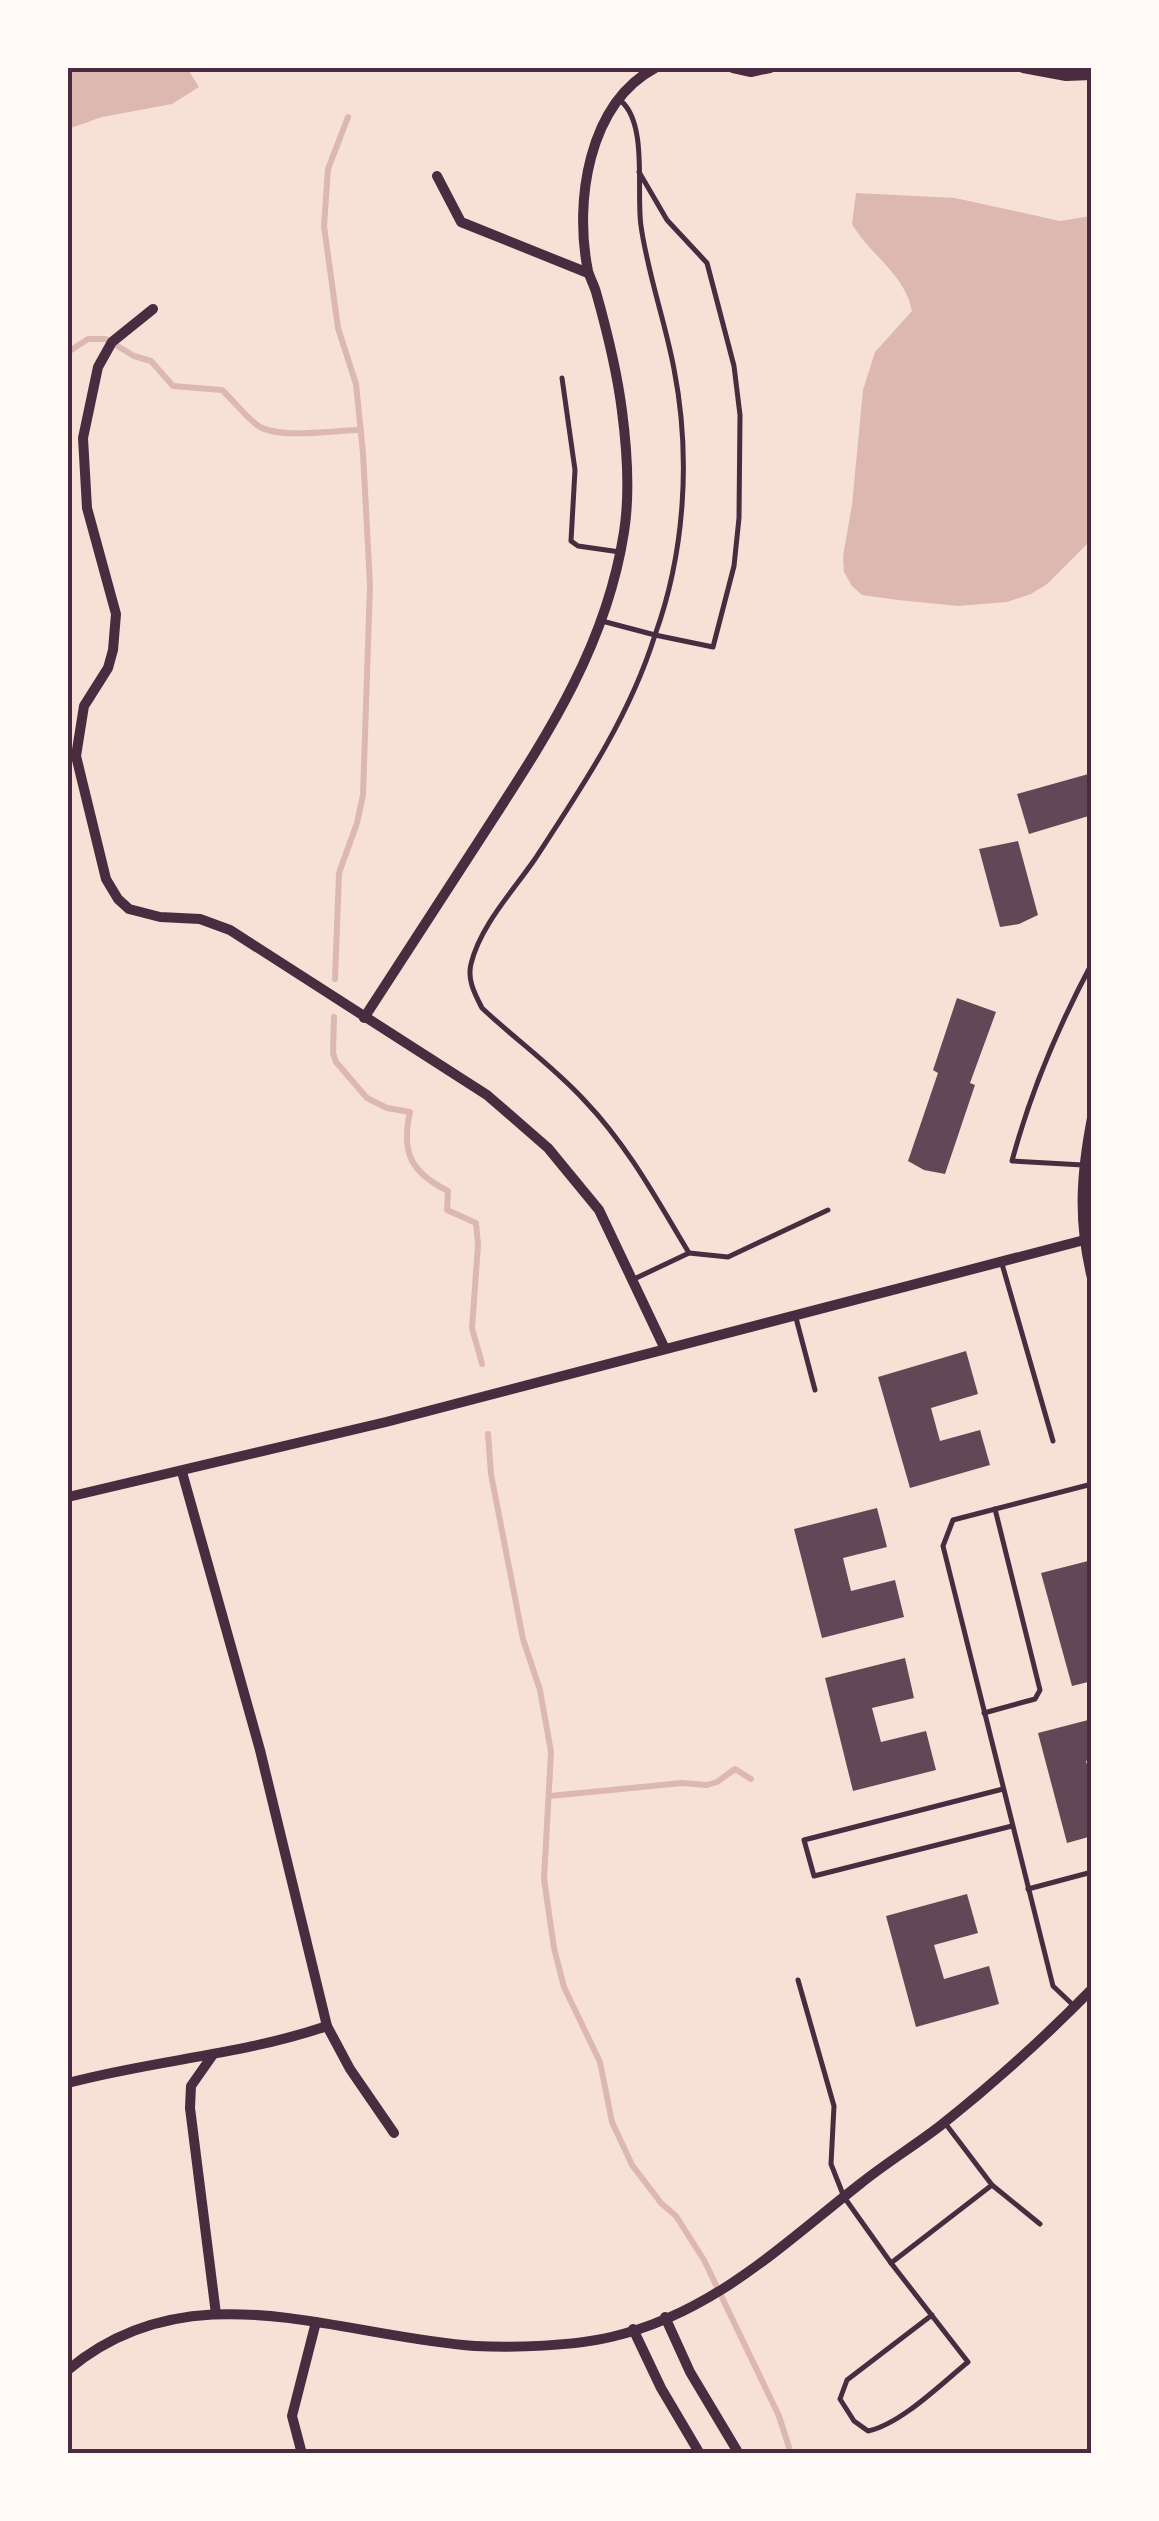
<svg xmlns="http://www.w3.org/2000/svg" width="1159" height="2521" font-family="'Work Sans',sans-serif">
<rect width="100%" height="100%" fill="#f7e1d7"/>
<g fill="#dcb8b0">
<polygon points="68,68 187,68 199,87 172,104 102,117 68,129"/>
<path d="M856,193L955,198L1060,221L1091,216V540L1047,584L1031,594L1007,602L958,606L898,600L862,595L852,586L844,572L843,556L852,505L863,390L875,352L912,311C905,274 870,255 852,224Z"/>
</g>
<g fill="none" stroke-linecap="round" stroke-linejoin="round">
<g stroke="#dcb8b0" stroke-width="6">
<path d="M68,352L88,339H106L134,356L151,361L173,386L222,390C234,401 244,415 257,425C277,440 334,430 361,430"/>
<polyline points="335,979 339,873 357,823 363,795 370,585 363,453 356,384 338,328 324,226 328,169 348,117"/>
<path d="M334,1017L333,1053L336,1062L367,1098L387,1108L410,1112C401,1152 410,1172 448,1191L447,1210L476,1223L478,1245L472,1328L482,1364"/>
<polyline points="488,1434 491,1474 523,1639 540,1690 551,1752 544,1879 554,1948 564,1987 600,2062 612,2122 632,2165 661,2203 676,2216 704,2260 779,2416 791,2454"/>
<polyline points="550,1796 682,1783 707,1785 717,1782 735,1769 751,1779"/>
</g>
</g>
<g fill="#644757">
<polygon points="1092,773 1092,815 1029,834 1017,794"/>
<polygon points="1018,841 1038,915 1019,924 1000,927 979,849"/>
<polygon points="957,998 996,1012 970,1083 975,1085 945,1174 924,1170 908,1161 938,1073 933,1070"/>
<polygon points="966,1351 978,1394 931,1408 940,1441 980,1430 990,1465 910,1488 878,1377"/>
<polygon points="877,1508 887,1547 843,1558 851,1591 895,1580 904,1617 822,1638 794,1529"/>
<polygon points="1092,1560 1092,1681 1072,1686 1041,1573"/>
<polygon points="905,1658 914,1698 872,1708 881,1742 926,1731 936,1770 853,1791 825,1678"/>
<polygon points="1092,1719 1092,1759 1086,1761 1092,1783 1092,1836 1067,1843 1038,1733"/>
<polygon points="967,1894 978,1933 934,1945 944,1979 989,1966 999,2004 916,2027 886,1916"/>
</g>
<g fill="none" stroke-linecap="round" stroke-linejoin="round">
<g stroke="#4a2c40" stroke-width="5">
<path d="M621,101C648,124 636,192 641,226C648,275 665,321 674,369C691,456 685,552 655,635L713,647L734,566L739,518L740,415L734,366L707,263L667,220L639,172"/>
<polyline points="562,378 575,470 571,541 578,546 620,552"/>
<path d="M602,621L655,635C629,718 582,787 535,859C513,891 480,926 471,964C467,980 475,994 482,1008C516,1040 554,1067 585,1101C628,1146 657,1200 689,1253L632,1280"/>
<path d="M1083,1165L1012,1161C1031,1090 1058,1027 1092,963"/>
<polyline points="689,1253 728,1257 828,1210"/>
<polyline points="1002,1264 1053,1441"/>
<polyline points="796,1318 815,1390"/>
<polyline points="984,1713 1035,1699 1040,1690 995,1509"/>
<polyline points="1003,1789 804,1840 814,1876 1012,1826"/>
<polyline points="1028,1889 1092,1872"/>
<polyline points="798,1980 834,2106 831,2164 844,2197 891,2263 992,2185 945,2123"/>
<polyline points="1073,2005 1053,1986 943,1546 953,1520 1092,1484"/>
<polyline points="992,2185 1040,2224"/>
<path d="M891,2263L968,2362C941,2384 901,2424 868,2431L854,2421L840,2399L847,2380L932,2315"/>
</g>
<g stroke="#4a2c40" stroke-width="10">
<polyline points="733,68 751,72 770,68"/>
<polyline points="1023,68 1066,76 1092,75"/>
<polyline points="437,176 461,222 588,273"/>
<polyline points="153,309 112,342 98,367 83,438 87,508 116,614 113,650 108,668 84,706 76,756 106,879 118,899 129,909 160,917 200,919 230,930 487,1095 548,1148 599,1210 665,1349"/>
<path d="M364,1018C404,956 444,894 484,833C546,737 606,648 624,532C630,494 627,449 622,411C617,371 607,331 596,292C594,285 590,278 588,271C574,202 588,104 655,68"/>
<path d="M1092,1118C1081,1175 1078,1221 1092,1278"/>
<polyline points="182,1472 260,1750 327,2026 350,2069 394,2133"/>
<polyline points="68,1497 386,1422 1092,1238"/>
<polyline points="212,2056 191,2086 190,2108 216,2314"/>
<path d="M68,2083C154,2060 242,2055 327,2026"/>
<polyline points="665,2317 690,2372 739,2454"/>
<polyline points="633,2329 661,2388 700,2454"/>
<path d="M68,2370C190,2267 336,2336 475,2346C515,2348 573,2346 611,2337C712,2314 782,2245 860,2184C886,2163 914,2146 940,2126C993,2084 1044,2038 1092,1989"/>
<polyline points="302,2454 292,2416 316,2322"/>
</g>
</g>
<rect width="1159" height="2521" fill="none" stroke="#fffaf5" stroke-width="140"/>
<rect x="70" y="70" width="1019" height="2381" fill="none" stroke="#4a2c40" stroke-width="4"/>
</svg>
